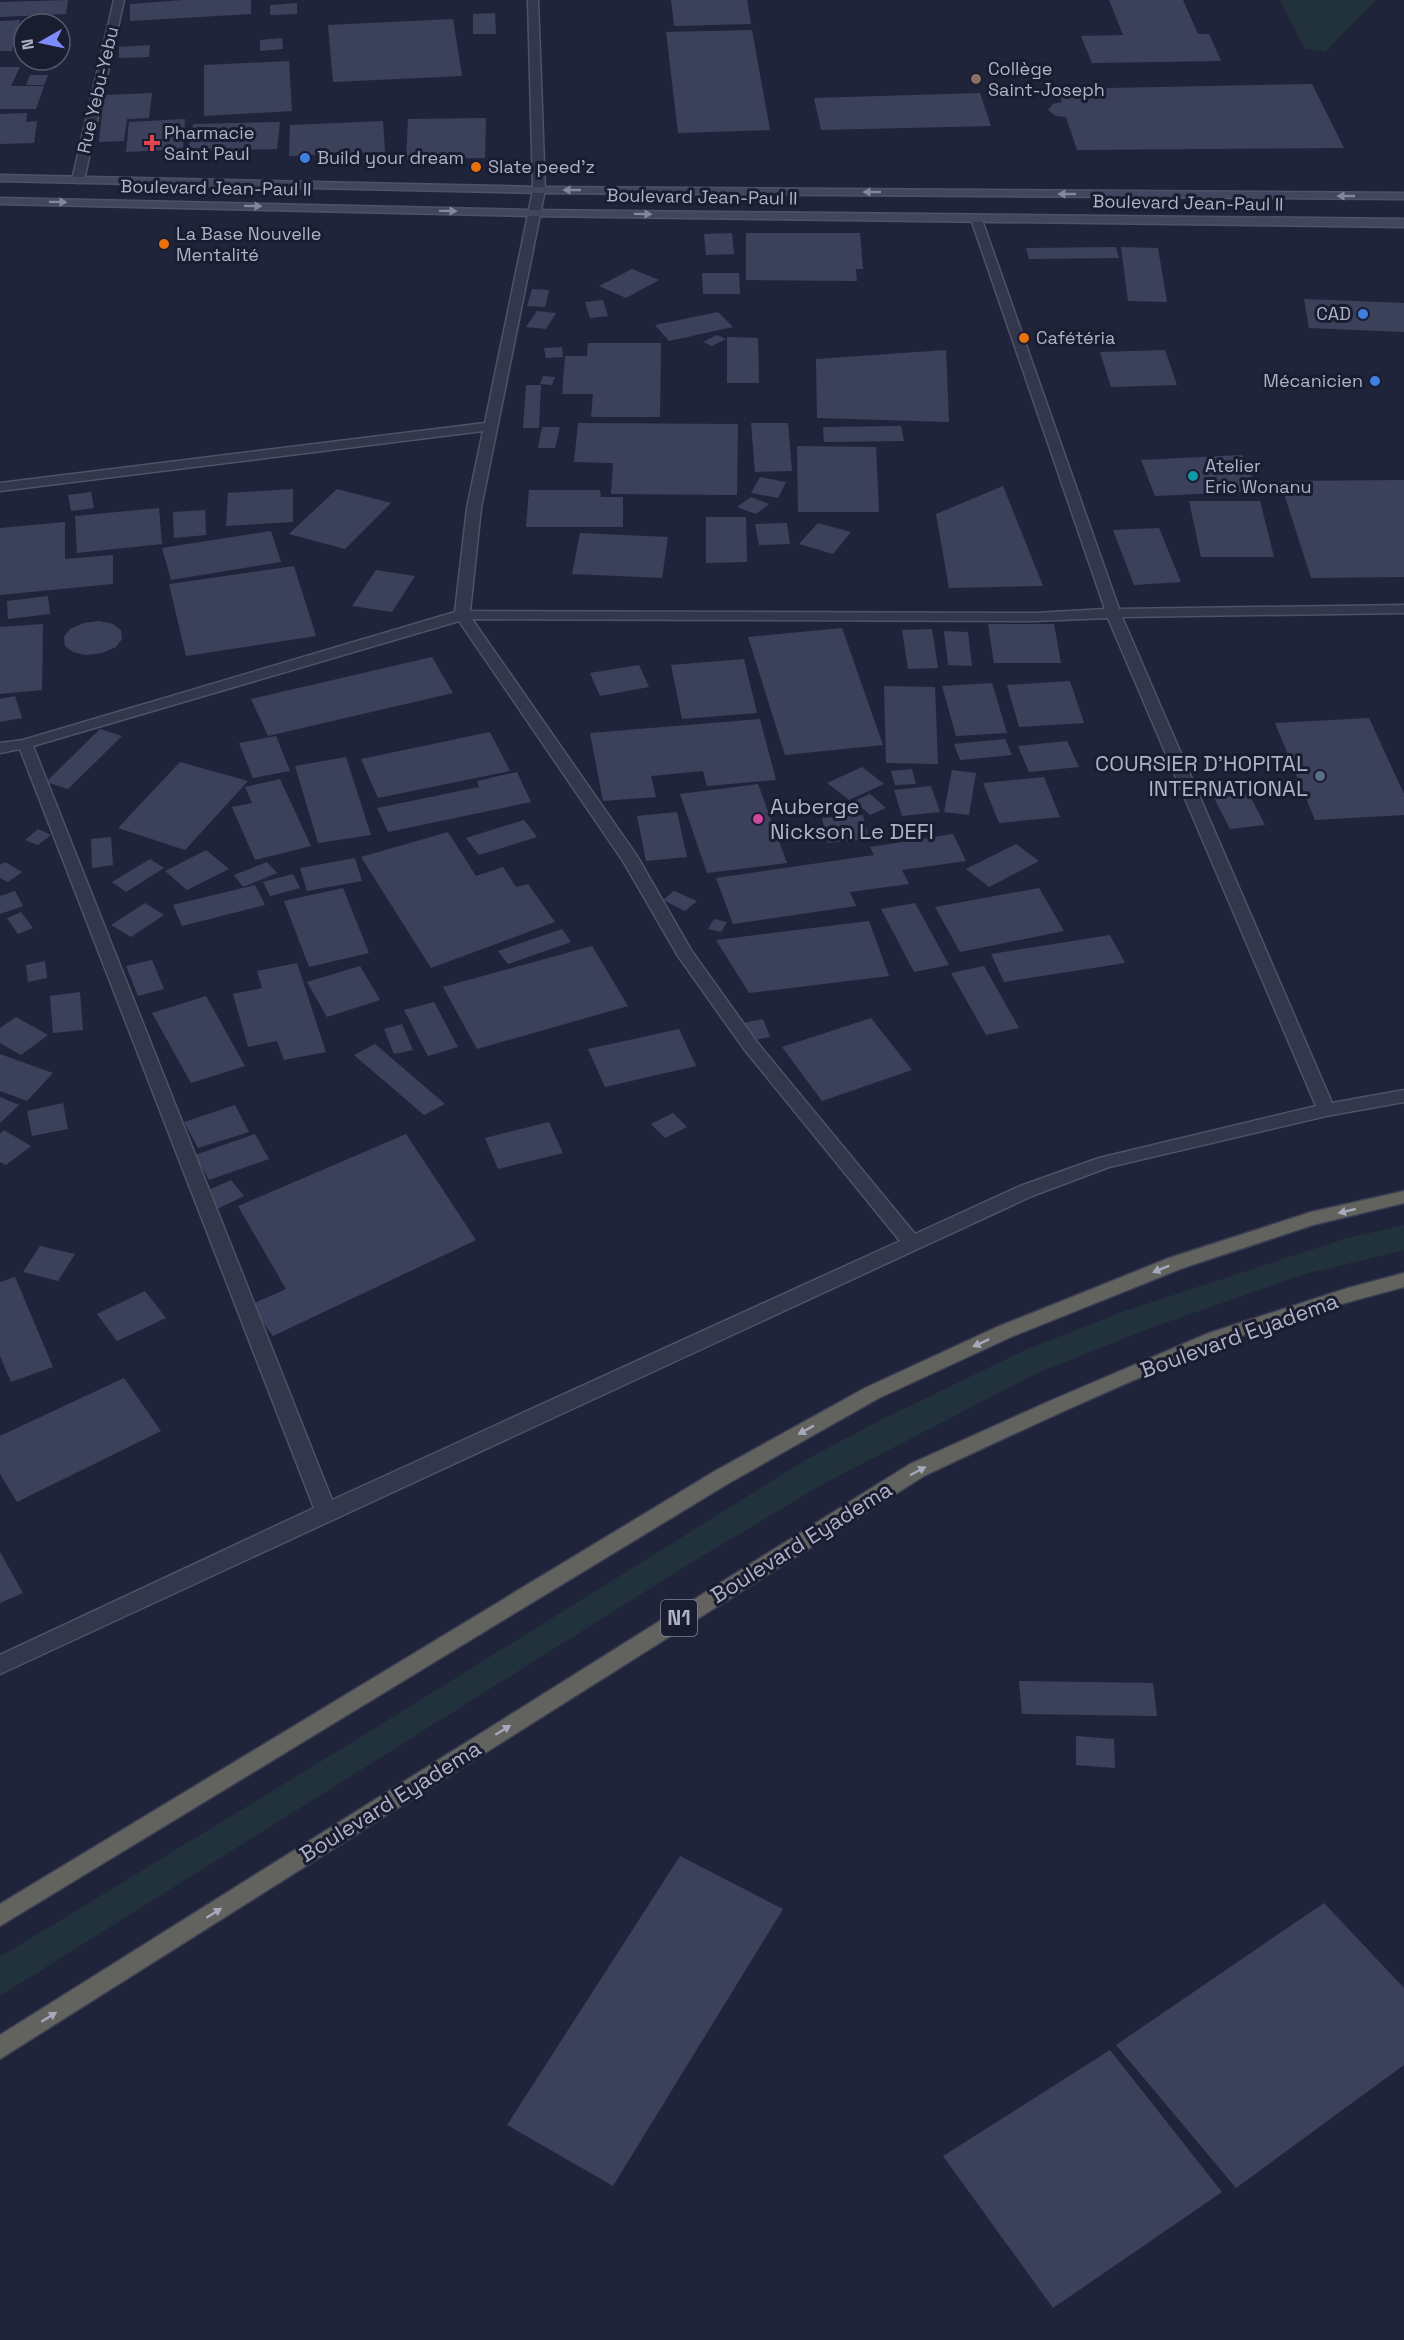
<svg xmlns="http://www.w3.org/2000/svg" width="1404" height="2340" font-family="'Space Grotesk',sans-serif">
<rect width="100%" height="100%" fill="#20243b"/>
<g fill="#22323c">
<polygon points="1280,0 1376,0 1325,52 1305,49"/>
<polygon points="1404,1225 1404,1250 1305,1274 1153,1327 1039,1372 823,1484 702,1556 0,1996 0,1957 356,1740 809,1458 879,1421 1027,1349 1125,1311 1344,1239"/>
</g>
<g fill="#3c415b">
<polygon points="68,0 66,14 0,17 0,2"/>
<polygon points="183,0 251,0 251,14 130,21 130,4"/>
<polygon points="671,0 747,0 751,24 674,26"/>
<polygon points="1109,0 1183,0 1198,34 1209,34 1221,61 1092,63 1081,36 1123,35"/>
<polygon points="297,3 297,14 270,15 270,5"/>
<polygon points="495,13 496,34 473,34 473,14"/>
<polygon points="453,19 462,76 333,82 328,25"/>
<polygon points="20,20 12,51 0,51 0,21"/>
<polygon points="752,30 770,130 678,133 666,32"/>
<polygon points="282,38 283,49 260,51 260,40"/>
<polygon points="150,45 149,57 119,58 119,47"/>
<polygon points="289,61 292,111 204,116 204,65"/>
<polygon points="0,67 20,67 11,86 44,86 36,109 0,109"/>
<polygon points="30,75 48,75 44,85 26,85"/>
<polygon points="1312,84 1344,148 1077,150 1066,117 1056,116 1048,110 1053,104 1062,102 1057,89"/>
<polygon points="152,93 149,118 127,119 124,141 99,142 104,95"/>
<polygon points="980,93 991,126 821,130 814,98"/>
<polygon points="27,113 26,122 37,121 34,143 0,144 0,114"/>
<polygon points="486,118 485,158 406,159 408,119"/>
<polygon points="185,119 183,149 126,152 129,122"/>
<polygon points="383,121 385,152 289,156 290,125"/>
<polygon points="280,122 277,149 188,151 193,124"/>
<polygon points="732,233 734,254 706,255 704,234"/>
<polygon points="746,233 860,233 863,269 856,269 857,281 746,280"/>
<polygon points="1116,247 1119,258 1029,259 1026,248"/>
<polygon points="1121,247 1158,248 1167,302 1128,301"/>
<polygon points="632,269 659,280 626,298 599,286"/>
<polygon points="702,273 739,273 740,294 703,294"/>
<polygon points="532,289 549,290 545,307 527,306"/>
<polygon points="1304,299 1404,303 1404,332 1309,328"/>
<polygon points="603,300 608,316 590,318 585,302"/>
<polygon points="537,311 556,313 546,329 526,327"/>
<polygon points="718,312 733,327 669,341 655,325"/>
<polygon points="717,335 726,339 712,346 703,342"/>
<polygon points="727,337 758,338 759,383 727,383"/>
<polygon points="588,343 661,343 660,417 591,417 593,394 562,394 565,356 587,356"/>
<polygon points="562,347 563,357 546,358 544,348"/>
<polygon points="946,350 949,422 817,418 816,359"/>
<polygon points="1165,350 1177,385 1111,387 1100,352"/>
<polygon points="543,376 555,377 552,385 540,384"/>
<polygon points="526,385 541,385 539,428 523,428"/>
<polygon points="578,423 738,424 737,495 611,494 613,463 574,462"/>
<polygon points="751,423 788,423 792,471 755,472"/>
<polygon points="901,426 904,441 824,442 823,427"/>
<polygon points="542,427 560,427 555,448 538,448"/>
<polygon points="797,446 876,447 879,512 798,512"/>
<polygon points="1242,455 1258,491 1155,496 1141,460"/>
<polygon points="760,477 786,482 778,498 751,493"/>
<polygon points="1404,480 1404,577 1311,578 1280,481"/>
<polygon points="1003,486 1043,586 949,588 936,514"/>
<polygon points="293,489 293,522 226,526 228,493"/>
<polygon points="337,489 391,503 345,549 289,534"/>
<polygon points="529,490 600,490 601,497 623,497 623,527 526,527"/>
<polygon points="91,492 94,508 71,511 68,495"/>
<polygon points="751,497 769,504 756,514 737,507"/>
<polygon points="1189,501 1260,501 1274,557 1201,557"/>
<polygon points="159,508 162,544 77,553 75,516"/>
<polygon points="205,510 206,535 174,538 173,512"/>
<polygon points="706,517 746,517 747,562 706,563"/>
<polygon points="65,522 65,559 113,555 113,584 0,595 0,528"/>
<polygon points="787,523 790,544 759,545 755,524"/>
<polygon points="818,523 851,532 833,554 799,544"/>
<polygon points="1159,528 1181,582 1134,585 1113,530"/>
<polygon points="271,531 281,562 171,580 162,548"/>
<polygon points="580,533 668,537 662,578 572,574"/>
<polygon points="294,566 316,636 186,656 169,584"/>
<polygon points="376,570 415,576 392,612 352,606"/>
<polygon points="48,596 50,614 8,619 7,601"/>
<polygon points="99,621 113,624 121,630 122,639 116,647 102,653 86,655 73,652 65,646 64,637 70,629 84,623"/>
<polygon points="43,624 42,690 0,694 0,627"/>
<polygon points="988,624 1054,624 1061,663 994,663"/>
<polygon points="842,628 883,745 785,755 748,637"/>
<polygon points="932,629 938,668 908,669 902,630"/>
<polygon points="944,631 968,632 972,666 948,665"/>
<polygon points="432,657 453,693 268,736 251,699"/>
<polygon points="744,659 757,713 682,719 671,665"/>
<polygon points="639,665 649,687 600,696 590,673"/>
<polygon points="1070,681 1084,723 1019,727 1007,685"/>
<polygon points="992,683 1007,733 956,736 942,686"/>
<polygon points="884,686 935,687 938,764 886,763"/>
<polygon points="15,696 22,718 0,722 0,699"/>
<polygon points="1369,718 1404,794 1404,815 1315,820 1275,723"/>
<polygon points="760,719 776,780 707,786 703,771 651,776 656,797 603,801 590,733"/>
<polygon points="100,729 122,736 68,789 46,782"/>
<polygon points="490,732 510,771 378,798 361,759"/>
<polygon points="276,736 290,771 253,778 239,743"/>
<polygon points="1005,739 1012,755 960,760 954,744"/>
<polygon points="1067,741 1079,767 1029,772 1018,746"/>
<polygon points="346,757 371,835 318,843 295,766"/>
<polygon points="180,762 248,781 185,850 118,828"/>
<polygon points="862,767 884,784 849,800 827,783"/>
<polygon points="912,769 916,784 895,785 891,771"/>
<polygon points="952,770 976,773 969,815 944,812"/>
<polygon points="517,772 531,802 388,832 377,808 479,787 477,781"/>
<polygon points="1044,777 1060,817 999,823 983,783"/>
<polygon points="280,779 311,846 255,860 232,807 252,803 245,787"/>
<polygon points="758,784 787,863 707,873 680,794"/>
<polygon points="931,786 940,812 902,816 894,790"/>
<polygon points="870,794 886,808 870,815 854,801"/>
<polygon points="1249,794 1265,825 1230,829 1214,798"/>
<polygon points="677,812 687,857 646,861 637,816"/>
<polygon points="863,815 869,839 828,843 822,818"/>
<polygon points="524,820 537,837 479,855 466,838"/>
<polygon points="38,829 51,835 38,845 25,840"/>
<polygon points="448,832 476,876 503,867 516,887 528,884 555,922 431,968 361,857"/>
<polygon points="953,834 966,861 902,870 909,884 850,892 856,906 733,924 716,878 874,855 870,847"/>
<polygon points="111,837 113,865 92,868 91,839"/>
<polygon points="1016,844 1039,861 989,887 966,869"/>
<polygon points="206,850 229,869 187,890 165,871"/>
<polygon points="355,858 362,881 307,891 300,868"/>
<polygon points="150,859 164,868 126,892 112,882"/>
<polygon points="5,862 22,872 8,882 0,878 0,865"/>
<polygon points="267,862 277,873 243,887 234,875"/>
<polygon points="293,874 300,888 270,896 263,882"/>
<polygon points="255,885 265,905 182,926 173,905"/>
<polygon points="343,888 369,953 309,967 284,901"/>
<polygon points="1039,888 1064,931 960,952 935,907"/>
<polygon points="15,891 23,906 0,914 0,896"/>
<polygon points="674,891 697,901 685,911 663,900"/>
<polygon points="145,903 164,915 131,937 111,925"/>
<polygon points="915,903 949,965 914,972 881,909"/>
<polygon points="21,912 33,928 18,934 7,918"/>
<polygon points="714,919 727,922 721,932 708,929"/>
<polygon points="869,921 889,976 749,993 716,940"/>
<polygon points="562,929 571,942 508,964 498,951"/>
<polygon points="1110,935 1125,963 1004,982 991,954"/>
<polygon points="592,946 628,1006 477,1049 443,987"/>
<polygon points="152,960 164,989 138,996 126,966"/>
<polygon points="45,961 47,978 28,982 26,965"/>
<polygon points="297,963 326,1052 284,1060 277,1041 248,1047 233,994 262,988 257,971"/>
<polygon points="360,966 380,1000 327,1017 307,982"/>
<polygon points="984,966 1019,1028 986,1035 951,973"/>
<polygon points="80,992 83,1030 53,1033 50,996"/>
<polygon points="206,996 245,1066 191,1083 152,1013"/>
<polygon points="434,1002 458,1047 428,1056 404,1010"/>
<polygon points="16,1017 48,1035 21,1055 0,1043 0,1028"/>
<polygon points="871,1018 912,1070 822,1101 782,1047"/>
<polygon points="763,1019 770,1037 750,1041 743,1023"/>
<polygon points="402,1024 413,1050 394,1054 384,1029"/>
<polygon points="679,1029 696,1066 605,1087 588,1049"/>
<polygon points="375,1044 445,1104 424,1115 354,1055"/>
<polygon points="0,1054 53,1073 27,1101 0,1091"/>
<polygon points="0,1097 19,1105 0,1123"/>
<polygon points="63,1103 68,1129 32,1136 27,1111"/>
<polygon points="235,1105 249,1132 198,1148 184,1122"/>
<polygon points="673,1113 687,1127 665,1138 651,1124"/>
<polygon points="549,1122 563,1153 498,1169 485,1138"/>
<polygon points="4,1130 31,1146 6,1165 0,1162 0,1134"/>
<polygon points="255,1134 269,1159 209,1180 195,1155"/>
<polygon points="406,1134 476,1240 273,1336 250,1305 286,1289 238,1206"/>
<polygon points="231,1180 244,1196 215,1210 202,1193"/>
<polygon points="40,1246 75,1254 58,1281 23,1272"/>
<polygon points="15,1277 53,1367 11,1382 0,1356 0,1282"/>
<polygon points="145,1291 166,1318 117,1341 97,1314"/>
<polygon points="124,1378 161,1431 17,1502 0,1474 0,1436"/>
<polygon points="0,1552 23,1593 0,1603"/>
<polygon points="1019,1681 1153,1683 1157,1716 1022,1714"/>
<polygon points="1076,1736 1114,1739 1115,1768 1076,1765"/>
<polygon points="680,1856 783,1909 613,2186 507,2125"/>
<polygon points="1324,1903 1404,1988 1404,2065 1236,2188 1116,2045"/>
<polygon points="1110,2050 1222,2192 1053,2308 943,2156"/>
</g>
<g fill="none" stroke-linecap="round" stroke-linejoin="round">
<defs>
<g id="minor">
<polygon points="114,0 124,0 84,180 78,183 72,180"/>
<path d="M528,0H538L545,190L481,508L470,611L1035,613L1105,609L971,219L973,217H981L1119,609L1404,605V613L1122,617L1332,1103L1404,1090V1102L1326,1116L1109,1167L1032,1196L0,1674V1655L314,1508L20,749L0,753V743L23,740L455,612L467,508L483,431L0,491V483L485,423L533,190ZM1108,618L1316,1106L1099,1158L1020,1186L915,1234L756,1041L691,950L637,856L472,619L1035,621ZM459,621L623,861L678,956L744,1049L900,1241L332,1500L33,746Z"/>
</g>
<g id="secondary">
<polygon points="0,175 539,187 1404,193 1404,199 539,193 0,181"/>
<polygon points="0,198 532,210 1404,219 1404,227 532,216 0,204"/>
</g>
<g id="trunk">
<polygon points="1404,1191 1404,1203 1313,1225 1183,1268 1011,1337 879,1398 729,1483 0,1926 0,1904 715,1471 865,1388 997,1327 1169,1258 1311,1212"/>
<path d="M1404,1273V1287C1344,1303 1278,1321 1221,1344C1120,1384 1022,1430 924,1476L0,2059V2035L910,1464L1052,1400L1209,1333L1348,1288Z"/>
</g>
</defs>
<use href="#minor" stroke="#4f5266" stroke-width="3"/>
<use href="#secondary" stroke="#4f5266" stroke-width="3"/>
<use href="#trunk" stroke="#3c3f53" stroke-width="3"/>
<use href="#minor" fill="#34374b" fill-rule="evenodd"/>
<use href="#secondary" fill="#42455e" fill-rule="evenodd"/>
<use href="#trunk" fill="#62625e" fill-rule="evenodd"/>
</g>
<defs><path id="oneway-solid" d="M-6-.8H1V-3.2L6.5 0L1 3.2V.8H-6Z" transform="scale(1.5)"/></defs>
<g fill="#83869d">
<use href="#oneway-solid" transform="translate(572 190) rotate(-180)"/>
<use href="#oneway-solid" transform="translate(872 192) rotate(-180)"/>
<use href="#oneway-solid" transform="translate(1067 194) rotate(-180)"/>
<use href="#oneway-solid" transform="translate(1346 196) rotate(-180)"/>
<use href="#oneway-solid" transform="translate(58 202) rotate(1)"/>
<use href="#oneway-solid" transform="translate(253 206) rotate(1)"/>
<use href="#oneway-solid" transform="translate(448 211) rotate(1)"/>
<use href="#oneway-solid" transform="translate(643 214) rotate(1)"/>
</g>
<g fill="#a7aabc">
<use href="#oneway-solid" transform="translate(1347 1211) rotate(167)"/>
<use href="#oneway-solid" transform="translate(1161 1269) rotate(158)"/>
<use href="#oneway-solid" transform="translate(981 1343) rotate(155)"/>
<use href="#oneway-solid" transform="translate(806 1430) rotate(151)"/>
<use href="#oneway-solid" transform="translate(918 1471) rotate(-28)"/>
<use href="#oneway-solid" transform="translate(503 1730) rotate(-32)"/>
<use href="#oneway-solid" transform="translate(214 1913) rotate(-32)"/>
<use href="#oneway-solid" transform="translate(49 2017) rotate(-32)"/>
</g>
<circle fill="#8d6e63" stroke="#1a1d30" stroke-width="2" cx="976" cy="79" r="6"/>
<path fill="#e0444e" stroke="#1a1d30" stroke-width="2" d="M149 134h6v6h6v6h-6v6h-6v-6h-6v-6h6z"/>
<g fill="#3f7fe0" stroke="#1a1d30" stroke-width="2">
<circle cx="305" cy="158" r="6"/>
<circle cx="1363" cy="314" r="6"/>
<circle cx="1375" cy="381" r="6"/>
</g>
<g fill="#e8710a" stroke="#1a1d30" stroke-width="2">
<circle cx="476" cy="167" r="6"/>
<circle cx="164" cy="244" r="6"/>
<circle cx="1024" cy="338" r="6"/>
</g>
<circle fill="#0f9aa8" stroke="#1a1d30" stroke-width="2" cx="1193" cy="476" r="6"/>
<circle fill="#5c6f8a" stroke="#1a1d30" stroke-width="2" cx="1320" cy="776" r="6"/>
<circle fill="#d1479c" stroke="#1a1d30" stroke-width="2" cx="758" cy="819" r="6"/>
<g text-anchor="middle" stroke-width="6" stroke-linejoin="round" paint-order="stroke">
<g font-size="18" fill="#afb2c7" stroke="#1a1d30" text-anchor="start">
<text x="988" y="75">Collège<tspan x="988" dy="21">Saint-Joseph</tspan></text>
<text x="164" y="139">Pharmacie<tspan x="164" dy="21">Saint Paul</tspan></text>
<text x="317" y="164">Build your dream</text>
<text x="488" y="173">Slate peed'z</text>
<text x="176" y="240">La Base Nouvelle<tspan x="176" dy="21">Mentalité</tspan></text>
<text x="1351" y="320" text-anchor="end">CAD</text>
<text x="1036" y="344">Cafétéria</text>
<text x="1363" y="387" text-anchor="end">Mécanicien</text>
<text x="1205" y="472">Atelier<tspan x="1205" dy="21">Eric Wonanu</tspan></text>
</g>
<g font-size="18" fill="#afb2c7" stroke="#1a1d30">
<text transform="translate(98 90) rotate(-77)" y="6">Rue Yebu-Yebu</text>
<text transform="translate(216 188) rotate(1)" y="6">Boulevard Jean-Paul II</text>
<text transform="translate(702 197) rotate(1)" y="6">Boulevard Jean-Paul II</text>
<text transform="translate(1188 203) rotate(1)" y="6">Boulevard Jean-Paul II</text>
</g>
<rect fill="#1a1d30" stroke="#82859a" stroke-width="1.5" x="661" y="1600" width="36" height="36" rx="4.5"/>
<g font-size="21" font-weight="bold" fill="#afb2c7">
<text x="679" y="1625">N1</text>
</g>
<g font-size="22" fill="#afb2c7" stroke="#1a1d30" text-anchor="end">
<text x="1308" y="771">COURSIER D'HOPITAL<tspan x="1308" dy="25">INTERNATIONAL</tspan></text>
<text x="770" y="814" text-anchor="start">Auberge<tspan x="770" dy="25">Nickson Le DEFI</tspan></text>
</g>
<g font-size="22" fill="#afb2c7" stroke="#1a1d30">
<text transform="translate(1239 1335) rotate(-20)" y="8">Boulevard Eyadema</text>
<text transform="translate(801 1542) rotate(-32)" y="8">Boulevard Eyadema</text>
<text transform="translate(390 1801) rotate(-32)" y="8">Boulevard Eyadema</text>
</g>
</g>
<g transform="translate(42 42) rotate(261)"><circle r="28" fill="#1a1d30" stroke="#56596c" stroke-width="1.5"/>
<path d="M0-4.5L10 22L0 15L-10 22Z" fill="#7e8cfe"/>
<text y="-9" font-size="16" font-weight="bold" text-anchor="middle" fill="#afb2c7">N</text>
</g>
</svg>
